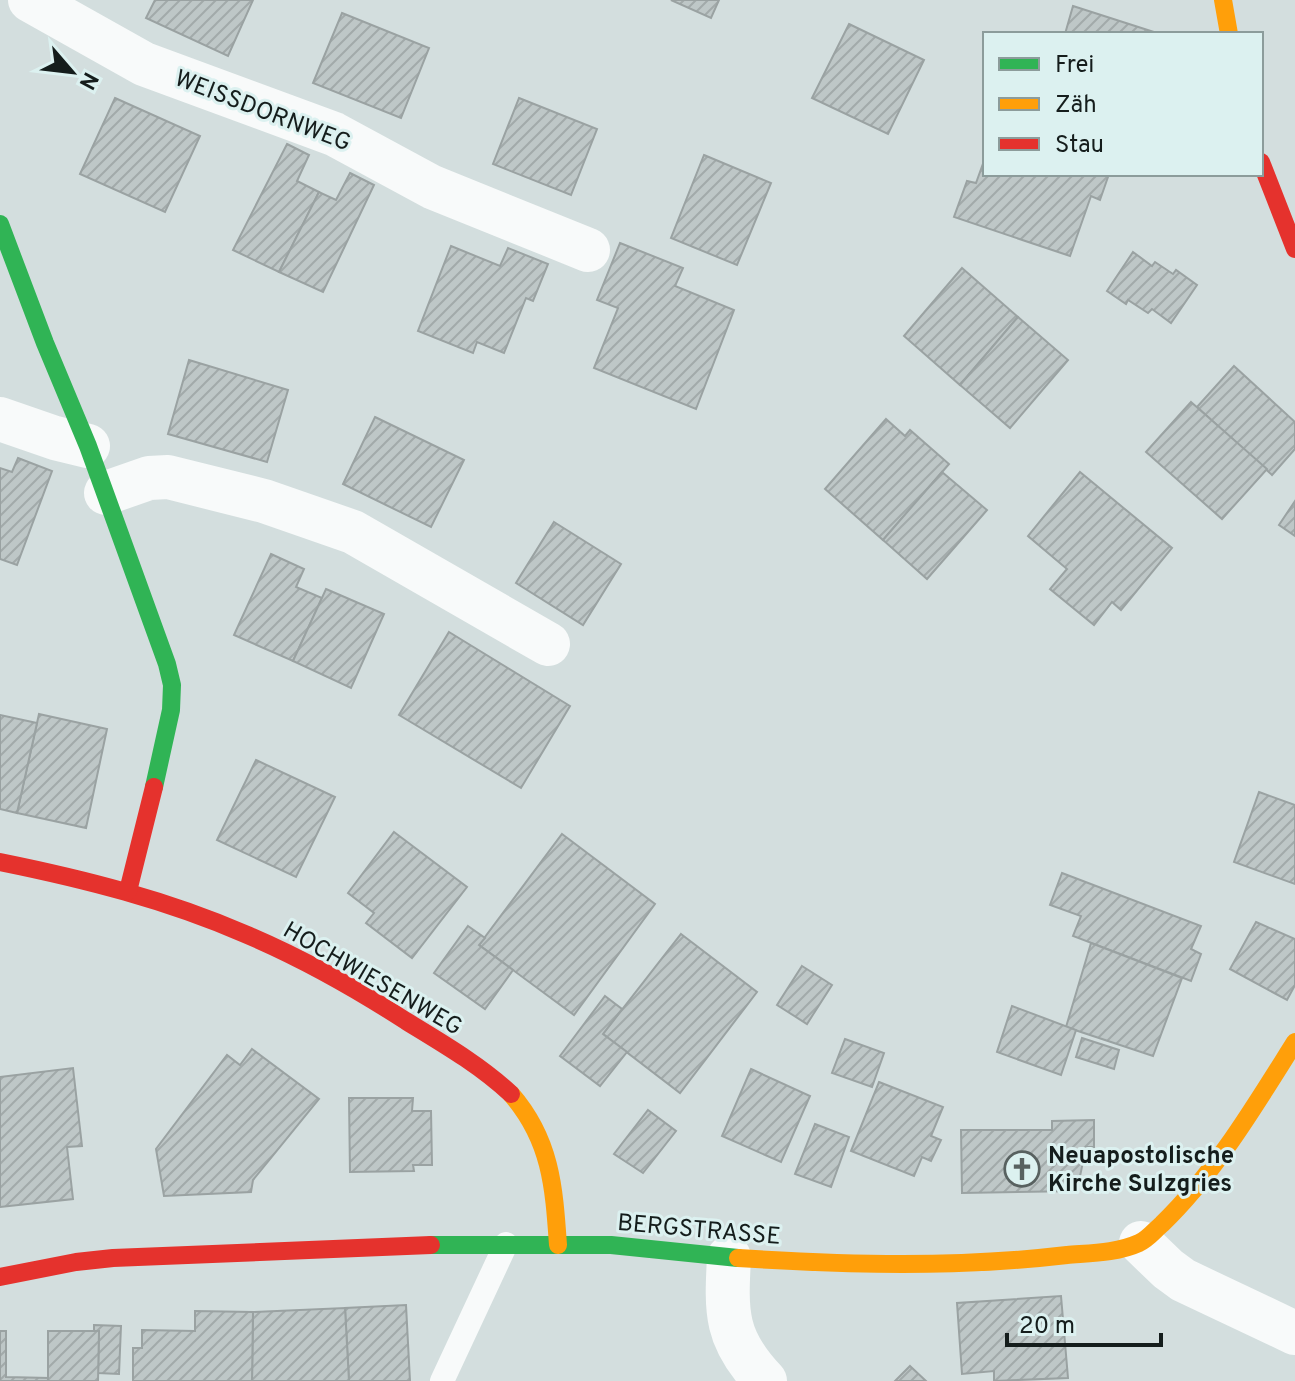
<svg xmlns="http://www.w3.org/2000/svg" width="1295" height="1381" font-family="Overpass,sans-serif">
<defs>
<pattern id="building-hatch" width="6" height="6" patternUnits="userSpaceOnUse" patternTransform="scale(2)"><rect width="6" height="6" fill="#bec7c7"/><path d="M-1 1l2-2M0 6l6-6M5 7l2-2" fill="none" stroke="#a2aaaa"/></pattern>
</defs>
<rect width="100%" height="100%" fill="#d3dede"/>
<g fill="url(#building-hatch)" stroke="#9aa2a2" stroke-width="2">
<polygon points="155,0 253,0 228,56 146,18"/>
<polygon points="671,0 719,0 711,18"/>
<polygon points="1073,6 1157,33 1065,34"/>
<polygon points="342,13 429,48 401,118 313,83"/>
<polygon points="849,24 924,60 888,134 812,98"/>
<polygon points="115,98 200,136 165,212 80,174"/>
<polygon points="519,98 597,129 571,195 493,164"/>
<polygon points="287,144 309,155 297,181 319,192 279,272 233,250"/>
<polygon points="704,155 771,183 737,265 671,238"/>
<polygon points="985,158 985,174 1109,174 1100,200 1091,196 1070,256 954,217 967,181 976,183"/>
<polygon points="350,173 374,185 323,292 279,272 319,192 336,200"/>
<polygon points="620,243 683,268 675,286 734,310 696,409 594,368 618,308 597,300"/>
<polygon points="451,246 500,266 508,248 548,264 533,301 526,298 504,353 477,342 473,353 418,331"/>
<polygon points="1133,252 1152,266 1155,262 1173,274 1176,270 1197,285 1171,323 1152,309 1148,313 1128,300 1126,304 1107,291"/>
<polygon points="962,268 1018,317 960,385 904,336"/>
<polygon points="1018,317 1068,360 1010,428 960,385"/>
<polygon points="189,360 288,390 267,462 168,434"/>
<polygon points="1234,366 1295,422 1295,449 1272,475 1197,407"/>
<polygon points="1191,402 1267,469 1222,519 1146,452"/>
<polygon points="375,417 464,460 431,527 343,484"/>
<polygon points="886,419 905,436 910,430 949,464 883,540 825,489"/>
<polygon points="18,458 52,471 17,565 0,559 0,468 12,472"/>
<polygon points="942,472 987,510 927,579 883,540"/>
<polygon points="1080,472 1172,548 1121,610 1112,602 1094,625 1050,589 1067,569 1028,536"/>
<polygon points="1295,501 1295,536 1279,525"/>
<polygon points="554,522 621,564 583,625 516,583"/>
<polygon points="271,554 304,569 296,587 322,598 293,661 234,635"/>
<polygon points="326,589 384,614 351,688 293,661"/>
<polygon points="449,632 570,706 521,788 399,715"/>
<polygon points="39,714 107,729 86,828 17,813"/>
<polygon points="0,715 37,723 17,813 0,809"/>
<polygon points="256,760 335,797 296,877 217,840"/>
<polygon points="1259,792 1295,805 1295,884 1234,862"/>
<polygon points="394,832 467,887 412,958 366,923 374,913 348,893"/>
<polygon points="562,834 655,904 574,1015 479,945"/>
<polygon points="1062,873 1201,926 1191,949 1201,954 1191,981 1073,936 1081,916 1050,905"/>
<polygon points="1256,922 1295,939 1295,985 1287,1000 1230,969"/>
<polygon points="468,926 485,938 479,945 513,970 485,1009 434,973"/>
<polygon points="681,934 757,992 680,1093 603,1034"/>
<polygon points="1091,943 1182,978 1153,1056 1066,1027"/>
<polygon points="802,966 832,985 807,1024 777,1005"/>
<polygon points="605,996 622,1009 603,1034 627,1052 600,1086 560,1056"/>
<polygon points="1012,1006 1076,1030 1061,1075 997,1052"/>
<polygon points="1082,1038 1119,1050 1114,1069 1076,1057"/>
<polygon points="845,1039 884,1053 872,1087 832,1073"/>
<polygon points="252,1049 319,1099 253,1180 251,1192 164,1196 156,1149 227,1055 240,1065"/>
<polygon points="73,1068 82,1146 67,1147 73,1199 0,1207 0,1077"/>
<polygon points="751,1069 810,1096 781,1162 722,1136"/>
<polygon points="879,1082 943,1107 931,1136 941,1140 931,1161 922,1157 914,1176 851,1151"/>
<polygon points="349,1098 413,1098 412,1111 431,1111 432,1165 413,1165 414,1171 350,1172"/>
<polygon points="648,1110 676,1131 643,1173 614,1154"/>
<polygon points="1094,1120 1094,1147 1086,1147 1077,1191 962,1193 961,1130 1052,1130 1052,1121"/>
<polygon points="815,1124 849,1137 831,1187 795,1174"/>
<polygon points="1061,1296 1068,1378 994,1381 994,1371 962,1374 957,1303"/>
<polygon points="406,1305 410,1381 349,1381 345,1308"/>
<polygon points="345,1308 349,1381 252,1381 253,1312"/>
<polygon points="195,1311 253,1312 252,1381 133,1381 133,1348 142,1348 142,1330 195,1331"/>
<polygon points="94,1325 121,1326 119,1374 98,1373 99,1331 94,1331"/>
<polygon points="0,1331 6,1331 6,1377 49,1378 48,1381 0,1381"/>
<polygon points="48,1331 99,1331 98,1381 48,1381"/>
<polygon points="910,1366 926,1381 895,1381"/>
</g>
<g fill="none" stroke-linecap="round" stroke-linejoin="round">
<polyline stroke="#f8fafa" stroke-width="24" points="442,1381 506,1244"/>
<g stroke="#f8fafa" stroke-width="44">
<polyline points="30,0 144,64 334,134 432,187 588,250"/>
<polyline points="0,419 55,438 88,446"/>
<polyline points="106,493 149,478 168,477 264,501 353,532 548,644"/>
<polyline points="1141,1243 1168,1269 1183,1280 1295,1333"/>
<path d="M729,1257C726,1313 725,1339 765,1381"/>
</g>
<g stroke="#30b455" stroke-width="18">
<polyline points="0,224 45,343 88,446 167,664 172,685 171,710 154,787"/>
<polyline points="431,1245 611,1245 738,1258"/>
</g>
<g stroke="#ff9f0a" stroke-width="18">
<polyline points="1223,0 1229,34"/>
<path d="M511,1094C551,1140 554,1187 558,1245"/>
<path d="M738,1258C848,1265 957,1268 1067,1255C1090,1253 1117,1253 1139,1243C1147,1240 1155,1230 1162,1224C1215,1173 1256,1104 1295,1042"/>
</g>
<g stroke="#e5322d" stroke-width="18">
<polyline points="1261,162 1295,249"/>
<path d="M0,862C84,879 167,900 245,934C302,958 355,988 406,1021C442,1043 480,1065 511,1094"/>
<polyline points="128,891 154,787"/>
<polyline points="0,1277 76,1262 113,1258 431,1245"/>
</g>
</g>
<defs>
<symbol id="church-ring" viewBox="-11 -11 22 22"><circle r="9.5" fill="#dcf1f0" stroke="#586160" stroke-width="1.5"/><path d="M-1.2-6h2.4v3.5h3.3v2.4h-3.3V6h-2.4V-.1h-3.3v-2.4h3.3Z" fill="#586160"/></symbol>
</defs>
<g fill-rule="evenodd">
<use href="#church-ring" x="1002" y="1149" width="40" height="40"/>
</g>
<g text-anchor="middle" stroke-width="6" stroke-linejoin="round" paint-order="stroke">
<g font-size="24" fill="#151d1c" stroke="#dcf1f0">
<text transform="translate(263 110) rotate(21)" y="8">WEISSDORNWEG</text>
<text transform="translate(373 978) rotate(30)" y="8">HOCHWIESENWEG</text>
<text transform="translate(699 1229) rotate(5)" y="8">BERGSTRASSE</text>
</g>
<g font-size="24" font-weight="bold" fill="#151d1c" stroke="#dcf1f0" text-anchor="start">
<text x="1048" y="1163">Neuapostolische<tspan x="1048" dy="28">Kirche Sulzgries</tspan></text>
</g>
</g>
<rect x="983" y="32" width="280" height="144" fill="#dcf1f0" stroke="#8c9c9b" stroke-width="2"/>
<rect x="999" y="58" width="40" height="12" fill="#30b455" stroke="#8c9c9b" stroke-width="2"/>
<text x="1055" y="72" font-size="24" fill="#151d1c">Frei</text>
<rect x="999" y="98" width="40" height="12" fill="#ff9f0a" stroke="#8c9c9b" stroke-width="2"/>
<text x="1055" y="112" font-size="24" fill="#151d1c">Zäh</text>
<rect x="999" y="138" width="40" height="12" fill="#e5322d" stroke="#8c9c9b" stroke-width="2"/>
<text x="1055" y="152" font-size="24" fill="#151d1c">Stau</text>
<g transform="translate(72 72) rotate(118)" stroke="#dcf1f0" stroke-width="6" paint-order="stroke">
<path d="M0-6L14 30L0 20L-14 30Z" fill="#151d1c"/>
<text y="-12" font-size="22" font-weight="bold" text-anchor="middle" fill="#151d1c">N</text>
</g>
<path d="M1007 1333v12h154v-12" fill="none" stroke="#151d1c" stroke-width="4"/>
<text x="1019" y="1333" font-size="24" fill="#151d1c" stroke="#dcf1f0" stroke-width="6" paint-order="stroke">20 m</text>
</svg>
